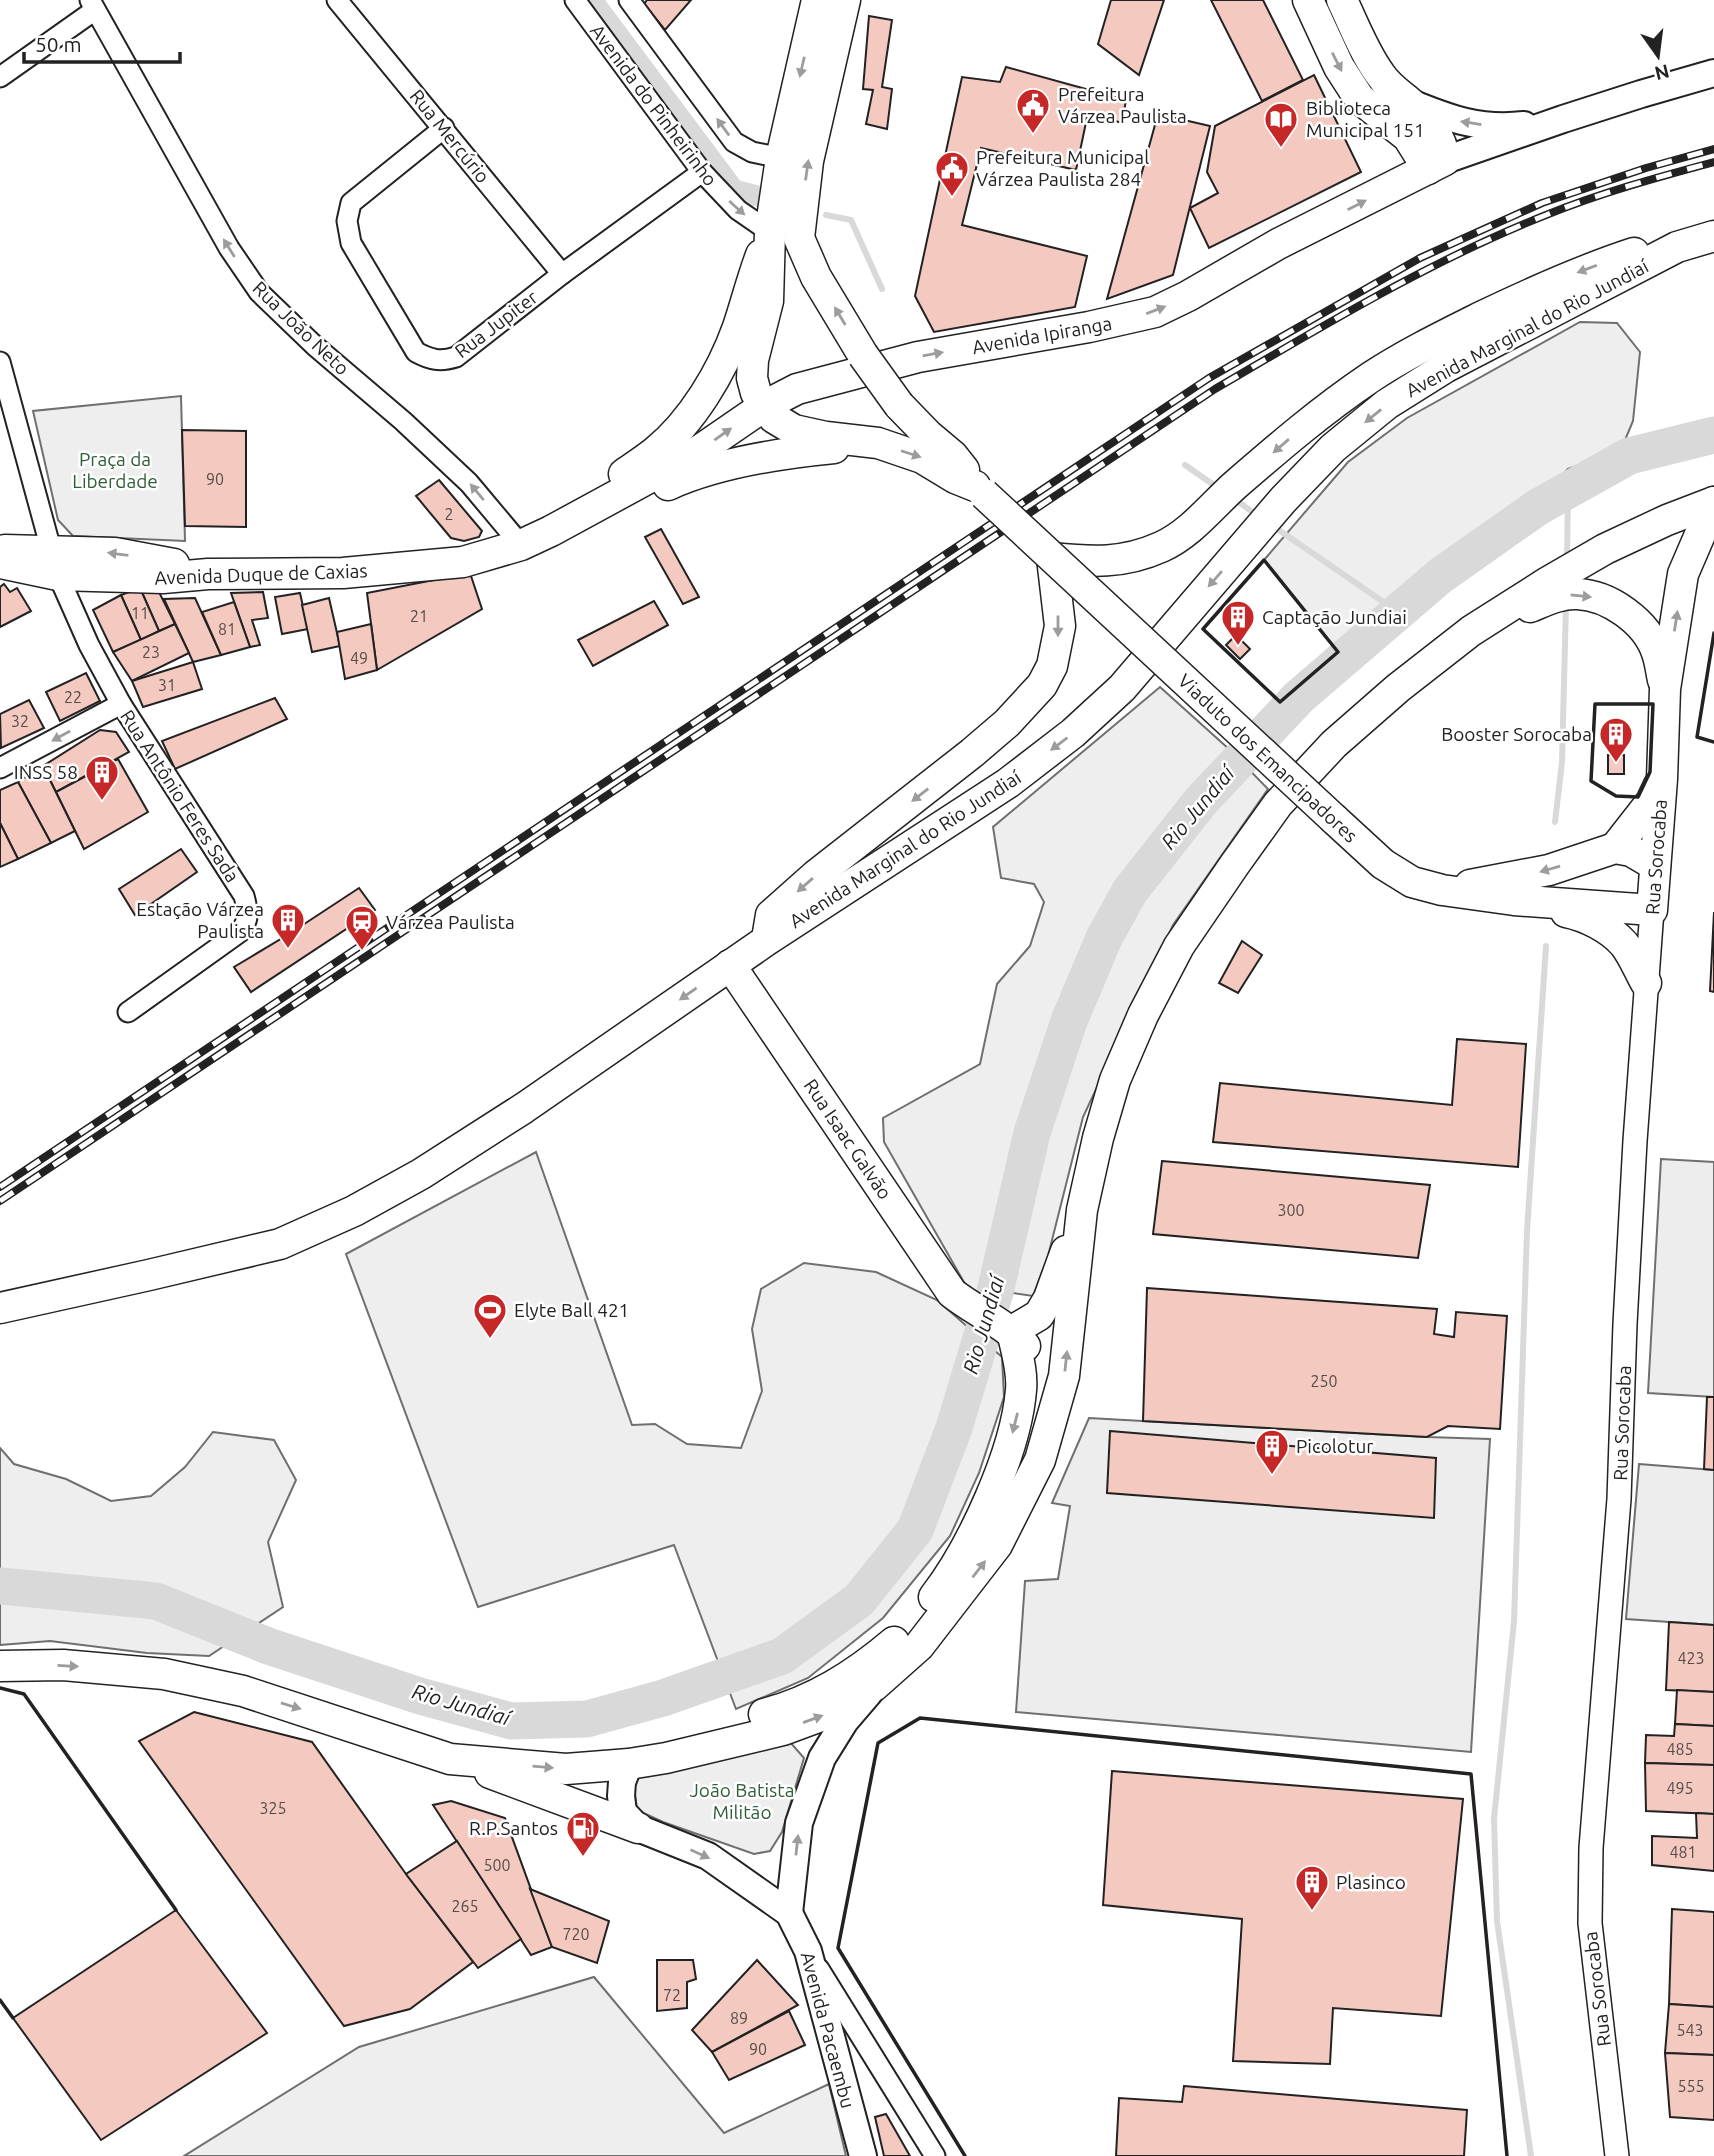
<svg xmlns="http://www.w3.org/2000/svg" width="1714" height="2156" font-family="Ubuntu,sans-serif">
<rect width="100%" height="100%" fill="#fff"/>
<g fill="#eee" stroke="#6f6f6f" stroke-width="2">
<polygon points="1580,322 1617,323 1640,352 1633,421 1620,452 1568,469 1539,498 1440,566 1338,652 1264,560 1348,462 1407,418"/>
<polygon points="181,396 185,541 73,536 58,520 33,411"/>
<polygon points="1160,687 1230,750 1268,789 1173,925 1083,1117 1048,1256 1033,1296 1013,1293 973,1298 884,1142 883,1118 980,1064 997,984 1030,946 1044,902 1034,884 1001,878 993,827"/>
<polygon points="536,1152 632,1425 655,1424 687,1444 741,1448 762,1391 752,1329 761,1289 804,1263 876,1272 937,1300 1002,1357 1004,1397 979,1473 950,1536 883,1618 808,1678 736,1709 674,1545 478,1607 346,1254"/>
<polygon points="213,1432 274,1440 296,1480 268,1542 283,1607 209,1656 147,1653 50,1641 0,1645 0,1448 14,1464 66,1479 111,1501 151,1496 185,1467"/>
<polygon points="790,1742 804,1758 782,1832 770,1851 754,1854 663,1822 637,1810 634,1787 636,1774"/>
<polygon points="594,1977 724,2133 829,2084 846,2156 184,2156 359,2047"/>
</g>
<g fill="#ededed" stroke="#6f6f6f" stroke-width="2">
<polygon points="1661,1159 1714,1162 1714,1397 1648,1393"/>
<polygon points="1089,1418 1427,1437 1490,1439 1471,1752 1016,1712 1025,1581 1058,1579 1070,1506 1052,1503"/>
<polygon points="1639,1464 1714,1470 1714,1625 1626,1619"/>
</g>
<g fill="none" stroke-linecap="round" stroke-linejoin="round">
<g stroke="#d9d9d9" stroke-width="6">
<polyline points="826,215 851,220 882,289"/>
<polyline points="1185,465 1218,488"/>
<polyline points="1233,498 1258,516"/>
<polyline points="1273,526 1398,612"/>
<polyline points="1567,562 1568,490"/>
<polyline points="1555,822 1562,762 1566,604"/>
<polyline points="1531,2156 1497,1921 1494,1819 1514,1621 1527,1231 1546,946"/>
</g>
<polyline stroke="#d9d9d9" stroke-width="21" points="592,0 734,190 757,196"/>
<polyline stroke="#d9d9d9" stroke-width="37" points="0,1586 156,1601 268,1646 420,1696 511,1721 587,1719 663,1698 782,1656 859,1600 915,1530 954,1428 995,1292 1032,1133 1069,1021 1104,938 1130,891 1201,801 1299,697 1440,576 1538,507 1629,456 1714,435"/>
</g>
<g fill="#f3c9c0" stroke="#222" stroke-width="2">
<polygon points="647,0 691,0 665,30 644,4"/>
<polygon points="1111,0 1164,0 1139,75 1098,44"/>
<polygon points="1211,0 1263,0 1303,80 1262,101"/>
<polygon points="869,16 892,20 882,87 892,89 887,129 866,124 873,90 863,89"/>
<polygon points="1006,67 1126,100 1122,123 1088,113 1076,170 981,148 962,225 1087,256 1075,307 934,332 915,296 962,77 1000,82"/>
<polygon points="1314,75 1361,172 1209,248 1190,208 1218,193 1207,172 1215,126"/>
<polygon points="1158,114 1210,126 1173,275 1107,299"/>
<polygon points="182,430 246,431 246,527 185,526"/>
<polygon points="439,480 482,531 479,537 464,541 451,538 416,496"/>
<polygon points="661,529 699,597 683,604 645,537"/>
<polygon points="470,573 482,609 377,670 367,593"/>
<polygon points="4,584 10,592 17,588 31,611 0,627 0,587"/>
<polygon points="156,586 175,624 159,631 140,588"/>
<polygon points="140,588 159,631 141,640 121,595"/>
<polygon points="263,592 268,618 252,620 260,645 250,647 231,593"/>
<polygon points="300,593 308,629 282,634 275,597"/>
<polygon points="121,595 141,640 113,652 93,610"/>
<polygon points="195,598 221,655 193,662 164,599"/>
<polygon points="329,598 340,646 312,652 302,605"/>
<polygon points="654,601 668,625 593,666 578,640"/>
<polygon points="234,602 250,647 221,655 202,612"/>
<polygon points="175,624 189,653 132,681 113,652"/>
<polygon points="371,624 377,670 345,679 337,632"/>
<polygon points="1236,635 1250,649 1240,659 1226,645"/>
<polygon points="193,662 202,689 143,707 132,681"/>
<polygon points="86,673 100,701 60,721 46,692"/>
<polygon points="275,698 287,719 175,769 162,741"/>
<polygon points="29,700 44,728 1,748 0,714"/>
<rect x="1606" y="728" width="14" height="19"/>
<polygon points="100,730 116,732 129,752 56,792 43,766"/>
<rect x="1608" y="755" width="16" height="19"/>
<polygon points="118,759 148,812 84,849 56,792"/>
<polygon points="43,766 75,831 51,843 18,782"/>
<polygon points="18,782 51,843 18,859 0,823 0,790"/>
<polygon points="0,823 18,859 0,867"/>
<polygon points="181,849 197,872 135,915 119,889"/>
<polygon points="359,888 375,910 251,992 234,967 289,934"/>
<polygon points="1714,912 1714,992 1710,991"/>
<polygon points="1242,941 1262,955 1238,993 1219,983"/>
<polygon points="1457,1039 1526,1044 1518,1167 1213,1142 1220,1083 1452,1105"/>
<polygon points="1162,1161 1430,1185 1418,1258 1153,1234"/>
<polygon points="1147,1288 1437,1309 1434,1334 1454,1337 1456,1312 1507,1316 1500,1429 1448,1426 1427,1437 1143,1421"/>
<polygon points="1707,1397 1714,1397 1714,1470 1704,1469"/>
<polygon points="1110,1431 1436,1458 1434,1518 1107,1493"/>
<polygon points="1669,1622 1714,1625 1714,1692 1666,1690"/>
<polygon points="1677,1690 1714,1692 1714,1726 1675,1724"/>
<polygon points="194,1712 312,1742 406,1874 473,1962 410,2009 344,2026 139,1741"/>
<polygon points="1675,1724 1714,1726 1714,1765 1645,1763 1646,1735 1674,1736"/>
<polygon points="1645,1763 1714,1765 1714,1814 1646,1811"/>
<polygon points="1112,1771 1463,1799 1441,2016 1333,2008 1330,2064 1233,2061 1242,1919 1103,1905"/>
<polygon points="451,1801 505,1818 552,1947 531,1955 433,1805"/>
<polygon points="1696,1813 1714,1814 1714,1871 1652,1865 1652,1836 1697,1838"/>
<polygon points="457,1841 521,1939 478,1968 406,1874"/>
<polygon points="530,1889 609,1921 597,1963 552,1947"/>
<polygon points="1672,1909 1714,1912 1714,2007 1669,2004"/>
<polygon points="176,1910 267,2033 101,2140 13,2018"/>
<polygon points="657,1960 693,1960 696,1979 687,1982 687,2008 657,2011"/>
<polygon points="757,1960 798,2005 712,2052 692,2030"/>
<polygon points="1669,2004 1714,2007 1714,2055 1665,2053"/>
<polygon points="789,2011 805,2045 729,2080 712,2052"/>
<polygon points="1665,2053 1714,2055 1714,2120 1670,2117"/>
<polygon points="1184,2086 1467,2110 1464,2156 1116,2156 1119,2098 1182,2102"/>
<polygon points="886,2114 910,2156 884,2156 875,2117"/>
</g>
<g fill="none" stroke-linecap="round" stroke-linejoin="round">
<defs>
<g id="minor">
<polyline points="90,0 229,248 259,292 315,346 403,421 469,483 521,545"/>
<polyline points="337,0 562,274"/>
<polyline points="575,0 702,172 738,210 770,232"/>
<polyline points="629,0 734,142 752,152 781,158"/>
<polyline points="0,77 95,10"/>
<path d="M444,128L351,203L347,221L351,243L416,352C431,360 440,362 456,357L562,274L702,172"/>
<path d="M0,362L58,575L89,645L121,704L244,896C248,911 250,919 240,932L128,1012"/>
<polyline points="0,768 121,704"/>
<polyline points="819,1969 935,2156"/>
</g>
<polyline id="tertiary" points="1617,2156 1590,1923 1591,1848 1619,1499 1625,1324 1635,1141 1652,910"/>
<g id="secondary">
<path d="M1411,103C1450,119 1480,130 1524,125"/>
<polyline points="1445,160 1563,119 1641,94 1714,73"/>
<polyline points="629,1764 622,1782 621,1796 623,1812 638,1828 708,1856 789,1913 808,1951 863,2156"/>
<polyline points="789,1913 799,1823 822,1758 845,1721 869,1693"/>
</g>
<g id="primary">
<polyline points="817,0 781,158 770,232 768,301 753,360 752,378 756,393 774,418 794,430 826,437 878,443 922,458 955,478 975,486"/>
<polyline points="845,0 808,161 799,238 816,277 863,355"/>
<polyline points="1308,0 1339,67 1359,98 1408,137 1428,169"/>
<polyline points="899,405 928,435 953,456 964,470"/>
<path d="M624,474C634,467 645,460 655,452C692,422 722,372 738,327C746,303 752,279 761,255"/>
<path d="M668,485C716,463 782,453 834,448"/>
<polyline points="5,550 115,553 174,564"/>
<path d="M0,563L58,575L163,578L208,574L343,573L463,562L521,545L551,531L700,450L764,406L797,389L918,357L1089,327L1155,312L1188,296L1278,244L1445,160C1442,137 1426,115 1408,101C1398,93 1387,85 1380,74C1364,52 1354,25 1342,0"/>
<path d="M1530,607C1545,601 1561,593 1577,594C1609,595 1647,622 1657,653C1660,661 1661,671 1663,680"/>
<polyline points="1334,819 1383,864 1412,882 1442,890 1514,900 1652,910 1662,779 1665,689 1683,574 1714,502"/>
<polyline points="1615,848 1651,802 1659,785"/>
<polyline points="1470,885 1549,870 1615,848 1631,851 1655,865"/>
<path d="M1566,912C1586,916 1610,928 1624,944C1633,955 1639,971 1646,983"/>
<path d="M767,939L771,915L816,875L972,753L1007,723L1042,685L1052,666L1060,626L1052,558C1092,562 1123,564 1161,547C1190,534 1211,507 1234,486C1279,447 1322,410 1371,377C1406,354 1445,335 1483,316C1533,292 1582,270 1634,253"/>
<path d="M730,965L952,1293C976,1312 1005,1323 1025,1346"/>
<polyline points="0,1308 149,1275 280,1244 354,1211 421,1174 524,1108 767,940 1008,783 1073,733 1122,688 1283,500 1333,448 1387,404 1446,367 1677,247 1714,236"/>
<polyline points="1012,1331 1039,1315 1049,1298 1066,1251"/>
<path d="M934,1597C972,1548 1016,1452 1021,1390C1023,1371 1016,1350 1012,1331"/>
<polyline points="0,1666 63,1665 164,1674 243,1691 450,1759 566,1769 629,1764 666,1758 783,1730 829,1713 874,1686 919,1646 997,1545 1040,1460 1064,1376 1082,1210 1098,1138 1115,1080 1143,1015 1179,946 1235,864 1278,804 1334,744 1398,688 1471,631 1548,582 1605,549 1667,520 1714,502"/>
<path d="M764,1714C814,1701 855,1675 894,1642"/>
<polyline points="490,1773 638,1828"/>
</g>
</defs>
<use href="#minor" stroke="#222" stroke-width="23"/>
<use href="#tertiary" stroke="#222" stroke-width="26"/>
<use href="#secondary" stroke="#222" stroke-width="30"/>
<use href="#primary" stroke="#222" stroke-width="33"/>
<use href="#minor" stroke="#fff" stroke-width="19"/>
<use href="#tertiary" stroke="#fff" stroke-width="23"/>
<use href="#secondary" stroke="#fff" stroke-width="26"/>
<use href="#primary" stroke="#fff" stroke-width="30"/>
<defs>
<g id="rail">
<polyline points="0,1187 1209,378 1420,258 1542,203 1646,168 1714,149"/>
<path d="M0,1201L1215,389C1323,326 1430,261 1546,215C1600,193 1658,177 1714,162"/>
</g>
</defs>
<use href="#rail" stroke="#222" stroke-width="8"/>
<use href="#rail" stroke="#fff" stroke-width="5" stroke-dasharray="16" stroke-linecap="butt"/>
<defs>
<g id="primary-bridge">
<polyline points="863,355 899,405"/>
<polyline points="984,494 1334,819"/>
</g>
</defs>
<use href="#primary-bridge" stroke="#222" stroke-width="33" stroke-linecap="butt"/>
<use href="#primary-bridge" stroke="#fff" stroke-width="30"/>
<g stroke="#222" stroke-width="3.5">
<polygon points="1264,560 1338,652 1280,702 1203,629"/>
<polyline points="1714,633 1697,737 1714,742"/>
<polygon points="1595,704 1653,704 1650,772 1638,797 1616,796 1591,781"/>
<polyline points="0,1688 24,1694 176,1910"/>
<polyline points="0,2000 13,2018"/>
<polyline points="965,2156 838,1948 878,1743 920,1718 1471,1774 1507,2156"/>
</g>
</g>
<defs><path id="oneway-solid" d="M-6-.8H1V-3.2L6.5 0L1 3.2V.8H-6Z" transform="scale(1.75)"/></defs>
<g fill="#9c9c9c">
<use href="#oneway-solid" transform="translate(1337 62) rotate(63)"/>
<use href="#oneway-solid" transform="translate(802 67) rotate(103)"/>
<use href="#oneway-solid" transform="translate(1471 123) rotate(-171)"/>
<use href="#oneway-solid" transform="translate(723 127) rotate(-126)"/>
<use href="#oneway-solid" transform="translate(807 170) rotate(-82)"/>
<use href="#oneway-solid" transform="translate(1357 205) rotate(-27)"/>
<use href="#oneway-solid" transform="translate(737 208) rotate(42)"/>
<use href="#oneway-solid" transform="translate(229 248) rotate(-122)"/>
<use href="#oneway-solid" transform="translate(1587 269) rotate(159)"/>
<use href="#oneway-solid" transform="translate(1156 310) rotate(-21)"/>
<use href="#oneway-solid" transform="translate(840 316) rotate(-121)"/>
<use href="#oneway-solid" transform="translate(933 354) rotate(-10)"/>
<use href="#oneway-solid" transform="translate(1373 416) rotate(141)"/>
<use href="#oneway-solid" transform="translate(723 434) rotate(-35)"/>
<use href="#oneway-solid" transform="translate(1281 446) rotate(139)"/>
<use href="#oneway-solid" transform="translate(911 454) rotate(18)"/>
<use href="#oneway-solid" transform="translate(477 492) rotate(-130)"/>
<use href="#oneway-solid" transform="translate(118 554) rotate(-173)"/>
<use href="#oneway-solid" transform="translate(1215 579) rotate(131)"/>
<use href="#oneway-solid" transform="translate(1581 596) rotate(6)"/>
<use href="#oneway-solid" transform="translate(1676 621) rotate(-81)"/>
<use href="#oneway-solid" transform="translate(1058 626) rotate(90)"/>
<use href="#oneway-solid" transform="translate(61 736) rotate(151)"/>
<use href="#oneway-solid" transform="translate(1059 744) rotate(143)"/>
<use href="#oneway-solid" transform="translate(920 795) rotate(142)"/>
<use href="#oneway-solid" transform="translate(1550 869) rotate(164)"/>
<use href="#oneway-solid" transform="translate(805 885) rotate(139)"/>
<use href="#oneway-solid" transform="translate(688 994) rotate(145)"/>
<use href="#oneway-solid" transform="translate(1066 1361) rotate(-84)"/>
<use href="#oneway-solid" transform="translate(1015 1423) rotate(104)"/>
<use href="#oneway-solid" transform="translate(979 1569) rotate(-52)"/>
<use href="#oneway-solid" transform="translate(68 1666) rotate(3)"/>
<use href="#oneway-solid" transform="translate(291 1706) rotate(17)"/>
<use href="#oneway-solid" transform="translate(813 1719) rotate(-20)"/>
<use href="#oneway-solid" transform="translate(543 1767) rotate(5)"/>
<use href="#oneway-solid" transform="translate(797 1845) rotate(-84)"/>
<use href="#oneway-solid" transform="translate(700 1854) rotate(24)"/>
</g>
<defs>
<symbol id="civic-pin" viewBox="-11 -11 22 30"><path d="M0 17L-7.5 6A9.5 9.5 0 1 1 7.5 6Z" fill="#c62828" stroke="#fff"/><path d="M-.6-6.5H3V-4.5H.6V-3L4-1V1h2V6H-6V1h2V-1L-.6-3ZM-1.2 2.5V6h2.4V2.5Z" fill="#fff"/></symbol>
<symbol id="library-pin" viewBox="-11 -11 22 30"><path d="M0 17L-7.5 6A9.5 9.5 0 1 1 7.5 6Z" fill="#c62828" stroke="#fff"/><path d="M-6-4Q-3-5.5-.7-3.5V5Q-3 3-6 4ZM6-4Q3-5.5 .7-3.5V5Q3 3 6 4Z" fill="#fff"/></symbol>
<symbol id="building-pin" viewBox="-11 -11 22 30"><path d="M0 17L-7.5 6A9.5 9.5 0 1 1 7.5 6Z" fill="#c62828" stroke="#fff"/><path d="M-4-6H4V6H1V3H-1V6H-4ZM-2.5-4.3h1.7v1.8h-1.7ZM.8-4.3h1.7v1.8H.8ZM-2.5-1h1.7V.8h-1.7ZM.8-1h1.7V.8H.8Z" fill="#fff"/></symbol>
<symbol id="station-pin" viewBox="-11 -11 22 30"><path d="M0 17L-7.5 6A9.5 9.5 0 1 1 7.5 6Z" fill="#c62828" stroke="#fff"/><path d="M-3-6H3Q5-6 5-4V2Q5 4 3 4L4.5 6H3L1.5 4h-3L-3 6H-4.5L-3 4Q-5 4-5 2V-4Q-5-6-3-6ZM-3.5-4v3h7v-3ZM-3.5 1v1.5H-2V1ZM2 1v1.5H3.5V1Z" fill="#fff"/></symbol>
<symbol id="stadium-pin" viewBox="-11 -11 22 30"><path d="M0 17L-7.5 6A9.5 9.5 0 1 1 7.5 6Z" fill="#c62828" stroke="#fff"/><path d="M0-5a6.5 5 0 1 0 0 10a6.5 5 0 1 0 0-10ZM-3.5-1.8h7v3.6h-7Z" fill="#fff"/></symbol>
<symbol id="fuel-pin" viewBox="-11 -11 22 30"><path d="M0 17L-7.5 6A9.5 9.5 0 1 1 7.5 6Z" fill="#c62828" stroke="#fff"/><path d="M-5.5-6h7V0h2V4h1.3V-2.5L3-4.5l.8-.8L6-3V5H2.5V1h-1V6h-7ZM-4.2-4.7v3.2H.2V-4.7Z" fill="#fff"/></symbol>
</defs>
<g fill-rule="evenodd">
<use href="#civic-pin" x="1014" y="86" width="38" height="52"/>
<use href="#library-pin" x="1262" y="100" width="38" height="52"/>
<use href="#civic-pin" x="933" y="149" width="38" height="52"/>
<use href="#building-pin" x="1219" y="598" width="38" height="52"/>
<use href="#building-pin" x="1597" y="715" width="38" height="52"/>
<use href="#building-pin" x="83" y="753" width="38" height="52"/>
<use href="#building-pin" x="269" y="901" width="38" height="52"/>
<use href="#station-pin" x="343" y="903" width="38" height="52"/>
<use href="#stadium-pin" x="471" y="1291" width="38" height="52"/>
<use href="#building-pin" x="1253" y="1427" width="38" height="52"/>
<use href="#fuel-pin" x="564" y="1809" width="38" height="52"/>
<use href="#building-pin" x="1293" y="1863" width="38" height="52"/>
</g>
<g text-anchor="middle" stroke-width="5" stroke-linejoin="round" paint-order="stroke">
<g font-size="16" fill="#564c4a">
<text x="215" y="485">90</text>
<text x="449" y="520">2</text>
<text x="140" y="619">11</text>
<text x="419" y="622">21</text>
<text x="227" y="635">81</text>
<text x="151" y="658">23</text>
<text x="359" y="664">49</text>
<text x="167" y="691">31</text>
<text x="73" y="703">22</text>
<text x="20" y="727">32</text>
<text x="1291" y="1216">300</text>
<text x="1324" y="1387">250</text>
<text x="1691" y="1664">423</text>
<text x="1680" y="1755">485</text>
<text x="1680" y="1794">495</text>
<text x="273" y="1814">325</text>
<text x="1683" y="1858">481</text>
<text x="497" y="1871">500</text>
<text x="465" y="1912">265</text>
<text x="576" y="1940">720</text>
<text x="672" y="2001">72</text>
<text x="739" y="2024">89</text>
<text x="1690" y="2036">543</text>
<text x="758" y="2055">90</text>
<text x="1691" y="2092">555</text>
</g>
<g font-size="19" fill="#222" stroke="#fff" text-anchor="start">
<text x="1058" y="101">Prefeitura<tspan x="1058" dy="22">Várzea Paulista</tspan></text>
<text x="1306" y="115">Biblioteca<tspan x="1306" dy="22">Municipal 151</tspan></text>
<text x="976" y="164">Prefeitura Municipal<tspan x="976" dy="22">Várzea Paulista 284</tspan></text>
<text x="1262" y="624">Captação Jundiai</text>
<text x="1592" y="741" text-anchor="end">Booster Sorocaba</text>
<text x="78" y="779" text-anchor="end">INSS 58</text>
<text x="264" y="916" text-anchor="end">Estação Várzea<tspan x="264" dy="22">Paulista</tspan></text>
<text x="386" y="929">Várzea Paulista</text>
<text x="514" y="1317">Elyte Ball 421</text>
<text x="1296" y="1453">Picolotur</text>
<text x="558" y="1835" text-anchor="end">R.P.Santos</text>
<text x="1336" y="1889">Plasinco</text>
</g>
<g font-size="19" fill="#222" stroke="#fff">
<text transform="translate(654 105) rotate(53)" y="7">Avenida do Pinheirinho</text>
<text transform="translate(450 136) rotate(51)" y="7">Rua Mercúrio</text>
<text transform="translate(496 324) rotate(-37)" y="7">Rua Jupiter</text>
<text transform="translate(301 328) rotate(44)" y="7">Rua João Neto</text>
<text transform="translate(1527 328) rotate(-28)" y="7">Avenida Marginal do Rio Jundiaí</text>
<text transform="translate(1042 335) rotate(-10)" y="7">Avenida Ipiranga</text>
<text transform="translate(261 574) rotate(-2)" y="7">Avenida Duque de Caxias</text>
<text transform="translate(1268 758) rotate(43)" y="7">Viaduto dos Emancipadores</text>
<text transform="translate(180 796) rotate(57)" y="7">Rua Antônio Feres Sada</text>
<text transform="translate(905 849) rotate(-33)" y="7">Avenida Marginal do Rio Jundiaí</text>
<text transform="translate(1656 857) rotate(-86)" y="7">Rua Sorocaba</text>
<text transform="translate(848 1139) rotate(56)" y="7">Rua Isaac Galvão</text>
<text transform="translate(1622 1423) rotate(-88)" y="7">Rua Sorocaba</text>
<text transform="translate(1597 1989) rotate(-97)" y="7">Rua Sorocaba</text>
<text transform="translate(828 2030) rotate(75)" y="7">Avenida Pacaembu</text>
</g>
<g font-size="19" fill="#2f5e38" stroke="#fff">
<text x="115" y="466">Praça da<tspan x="115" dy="22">Liberdade</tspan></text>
<text x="742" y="1797">João Batista<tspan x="742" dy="22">Militão</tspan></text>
</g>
<g font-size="21" font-style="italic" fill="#222" stroke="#fff">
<text transform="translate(1198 808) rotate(-50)" y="7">Rio Jundiaí</text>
<text transform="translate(984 1325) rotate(-74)" y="7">Rio Jundiaí</text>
<text transform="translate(461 1705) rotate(16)" y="7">Rio Jundiaí</text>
</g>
</g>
<g transform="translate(1658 56) rotate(166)" stroke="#ffffff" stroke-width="5" paint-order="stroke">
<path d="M0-5L12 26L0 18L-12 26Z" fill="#222222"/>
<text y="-10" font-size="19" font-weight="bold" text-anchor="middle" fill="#222222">N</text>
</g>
<path d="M24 52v10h156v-10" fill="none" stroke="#222222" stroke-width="3.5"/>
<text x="35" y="52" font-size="21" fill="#222222" stroke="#ffffff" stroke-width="5" paint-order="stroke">50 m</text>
</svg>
